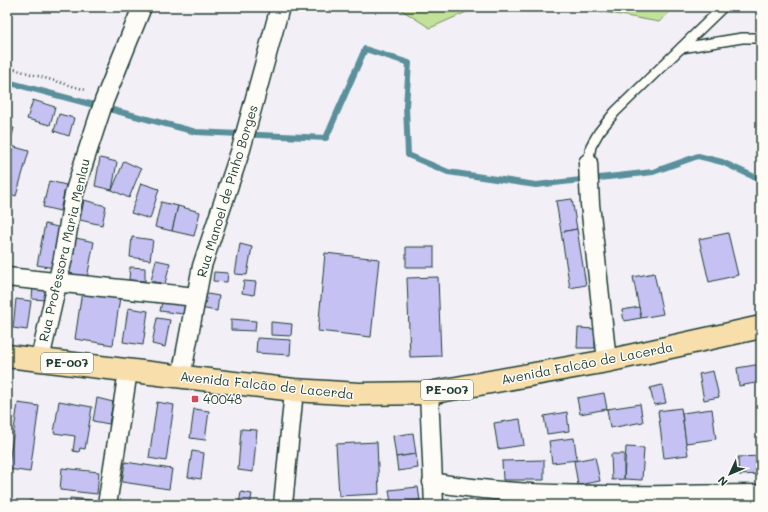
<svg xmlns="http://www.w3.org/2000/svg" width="768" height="512" font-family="Mali,sans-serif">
<rect width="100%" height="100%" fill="#f2f0f6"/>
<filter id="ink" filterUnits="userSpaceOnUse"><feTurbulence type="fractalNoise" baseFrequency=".025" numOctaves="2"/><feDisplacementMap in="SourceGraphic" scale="8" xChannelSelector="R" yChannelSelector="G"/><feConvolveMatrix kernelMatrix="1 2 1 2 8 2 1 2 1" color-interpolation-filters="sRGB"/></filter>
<g filter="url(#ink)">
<g fill="#c3e199" stroke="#718f66">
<polygon points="397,7 478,7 430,28"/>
<polygon points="576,7 675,7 659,22"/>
</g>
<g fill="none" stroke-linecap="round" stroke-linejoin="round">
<polyline stroke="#5a909c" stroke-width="6" points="7,82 196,132 326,138 365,49 409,63 406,106 408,155 448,172 536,185 653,172 698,156 722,162 761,180"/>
</g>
<g fill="#c5c1f3" stroke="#1f3d34">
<polygon points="33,100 55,107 50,125 27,119"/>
<polygon points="59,114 74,118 69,136 54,131"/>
<polygon points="7,127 14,128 7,155"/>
<polygon points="11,146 29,151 16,196 7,193 7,161"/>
<polygon points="100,158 117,162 112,190 95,186"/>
<polygon points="124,161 141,169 129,198 112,190"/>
<polygon points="49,181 66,185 60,211 43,207"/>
<polygon points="141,183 159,189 150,219 131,213"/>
<polygon points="572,199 577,229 561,232 556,201"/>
<polygon points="84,200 106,206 102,225 80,220"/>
<polygon points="161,202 178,206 172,231 155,227"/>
<polygon points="178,206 200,212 194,236 172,231"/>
<polygon points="45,224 62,228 54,268 37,265"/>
<polygon points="577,229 586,285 570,288 561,232"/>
<polygon points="728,233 738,275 709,282 699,239"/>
<polygon points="132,237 153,240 150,260 130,257"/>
<polygon points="76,238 94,242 87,278 69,273"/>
<polygon points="240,244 252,247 247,275 235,274"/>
<rect x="406" y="247" width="28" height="20"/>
<polygon points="325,253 379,259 371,337 318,331"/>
<polygon points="156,260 170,263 165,284 151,281"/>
<polygon points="130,267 145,268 145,281 129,280"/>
<polygon points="214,272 228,273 227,282 213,281"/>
<polygon points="654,273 663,314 641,318 633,277"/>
<polygon points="438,277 441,356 410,357 407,278"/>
<polygon points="244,281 256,282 254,295 242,293"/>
<polygon points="7,282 12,283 7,302"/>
<polygon points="33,286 48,288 47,300 32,299"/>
<polygon points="82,291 120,297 113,345 75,339"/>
<polygon points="202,293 219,296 217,311 200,308"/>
<polygon points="16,299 31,301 27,330 13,328"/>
<polygon points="162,302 185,305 183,314 160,311"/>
<polygon points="639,307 641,318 624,321 622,310"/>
<polygon points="128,308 148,311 143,345 123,342"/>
<polygon points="157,318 170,320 165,347 152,344"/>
<polygon points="231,319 256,321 255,331 231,330"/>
<polygon points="271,322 292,324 291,336 271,335"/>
<polygon points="578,328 595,329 595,348 577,348"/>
<polygon points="257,338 291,340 290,355 256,353"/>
<polygon points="761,364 761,382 739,386 737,368"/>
<polygon points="713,371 719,397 704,400 699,374"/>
<polygon points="662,385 666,403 654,405 650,388"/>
<polygon points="604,393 607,409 580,414 577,398"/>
<polygon points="97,398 113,402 109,424 93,421"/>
<polygon points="59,401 92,407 85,449 80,448 79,452 73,451 75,436 54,433"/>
<polygon points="157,402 174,405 166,461 149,458"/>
<polygon points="18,403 39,406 30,472 8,469"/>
<polygon points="640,404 643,422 610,428 607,409"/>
<polygon points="681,408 688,455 664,458 658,411"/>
<polygon points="194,409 209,411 205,440 190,438"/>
<polygon points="712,409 716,439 686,443 682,413"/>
<polygon points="567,412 569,431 547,434 544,416"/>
<polygon points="520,419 524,445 498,449 494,423"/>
<polygon points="241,429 257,430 253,472 238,470"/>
<polygon points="413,433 416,454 396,457 393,436"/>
<polygon points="574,438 577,460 552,463 549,441"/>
<polygon points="377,442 379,494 339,496 336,444"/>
<polygon points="626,447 644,448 642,480 624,479"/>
<polygon points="192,451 204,453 201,479 188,477"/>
<polygon points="416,454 418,468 398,471 396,457"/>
<polygon points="611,454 624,454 624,479 612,480"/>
<polygon points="761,456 761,474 739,475 738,457"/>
<polygon points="595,457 600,481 578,485 574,461"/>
<polygon points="544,460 544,480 503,480 502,461"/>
<polygon points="125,462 172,469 169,489 122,482"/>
<polygon points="62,468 99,472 97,494 60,490"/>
<polygon points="418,487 420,500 391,503 389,490"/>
<polygon points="241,492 252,494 250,505 239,505"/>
<polygon points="70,498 91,500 91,505 70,505"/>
<polygon points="30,500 38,505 27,505"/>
<polygon points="420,500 420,505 391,505 391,503"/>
</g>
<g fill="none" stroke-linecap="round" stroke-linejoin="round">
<defs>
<g id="lane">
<polyline points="681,48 742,38 761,38"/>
<polyline points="588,163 591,146 599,132 615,112 723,7"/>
</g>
<g id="street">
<polyline points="588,163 590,204 607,361"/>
<polyline points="7,277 196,297"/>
<polyline points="40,359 63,258 74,194 84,162 104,101 142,7"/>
<polyline points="181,377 202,266 241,149 280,7"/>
<polyline points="429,393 434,505"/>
<path d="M432,482C540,501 651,494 761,494"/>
<polyline points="107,505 128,371"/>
<polyline points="283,505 294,390"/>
</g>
<polyline id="primary" points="7,356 294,390 359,394 429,393 607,361 761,327"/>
</defs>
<use href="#lane" stroke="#1f3d34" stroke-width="12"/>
<use href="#street" stroke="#1f3d34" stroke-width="21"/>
<use href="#primary" stroke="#1f3d34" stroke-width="25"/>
<polyline stroke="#1f3d34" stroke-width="2.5" stroke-dasharray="1 3" stroke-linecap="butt" points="7,67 86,90"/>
<use href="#lane" stroke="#fdfcf7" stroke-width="9"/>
<use href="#street" stroke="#fdfcf7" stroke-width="18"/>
<use href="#primary" stroke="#f8deab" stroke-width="22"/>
</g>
</g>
<rect fill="#d1495b" stroke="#fdfcf7" stroke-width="1.5" x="191" y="395" width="8" height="8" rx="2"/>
<g text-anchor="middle" stroke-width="3" stroke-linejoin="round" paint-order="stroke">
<g fill="#fdfcf7" stroke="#62766e" stroke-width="1">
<rect x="41" y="353" width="52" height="20" rx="3"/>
<rect x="421" y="380" width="52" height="20" rx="3"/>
</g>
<g font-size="12" font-weight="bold" fill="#1f3d34">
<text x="67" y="367">PE-007</text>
<text x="447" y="394">PE-007</text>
</g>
<g font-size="13" fill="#1f3d34" stroke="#fdfcf7">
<text transform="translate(227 191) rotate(-73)" y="5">Rua Manoel de Pinho Borges</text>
<text transform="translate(64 250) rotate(-77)" y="5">Rua Professora Maria Menlau</text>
<text transform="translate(587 363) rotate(-11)" y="5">Avenida Falcão de Lacerda</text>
<text transform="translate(267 385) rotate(6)" y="5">Avenida Falcão de Lacerda</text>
</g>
<g font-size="13" fill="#1f3d34" stroke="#fdfcf7" text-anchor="start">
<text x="203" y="404">40048</text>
</g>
</g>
<rect width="768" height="512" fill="none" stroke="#fdfcf7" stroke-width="24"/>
<rect x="12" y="12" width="744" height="488" fill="none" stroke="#1f3d34" stroke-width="1.5" filter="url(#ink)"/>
<g transform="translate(730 474) rotate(226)" stroke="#fdfcf7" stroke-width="3" paint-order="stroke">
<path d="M0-3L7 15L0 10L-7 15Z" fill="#1f3d34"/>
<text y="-6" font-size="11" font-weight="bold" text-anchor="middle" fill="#1f3d34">N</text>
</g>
</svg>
